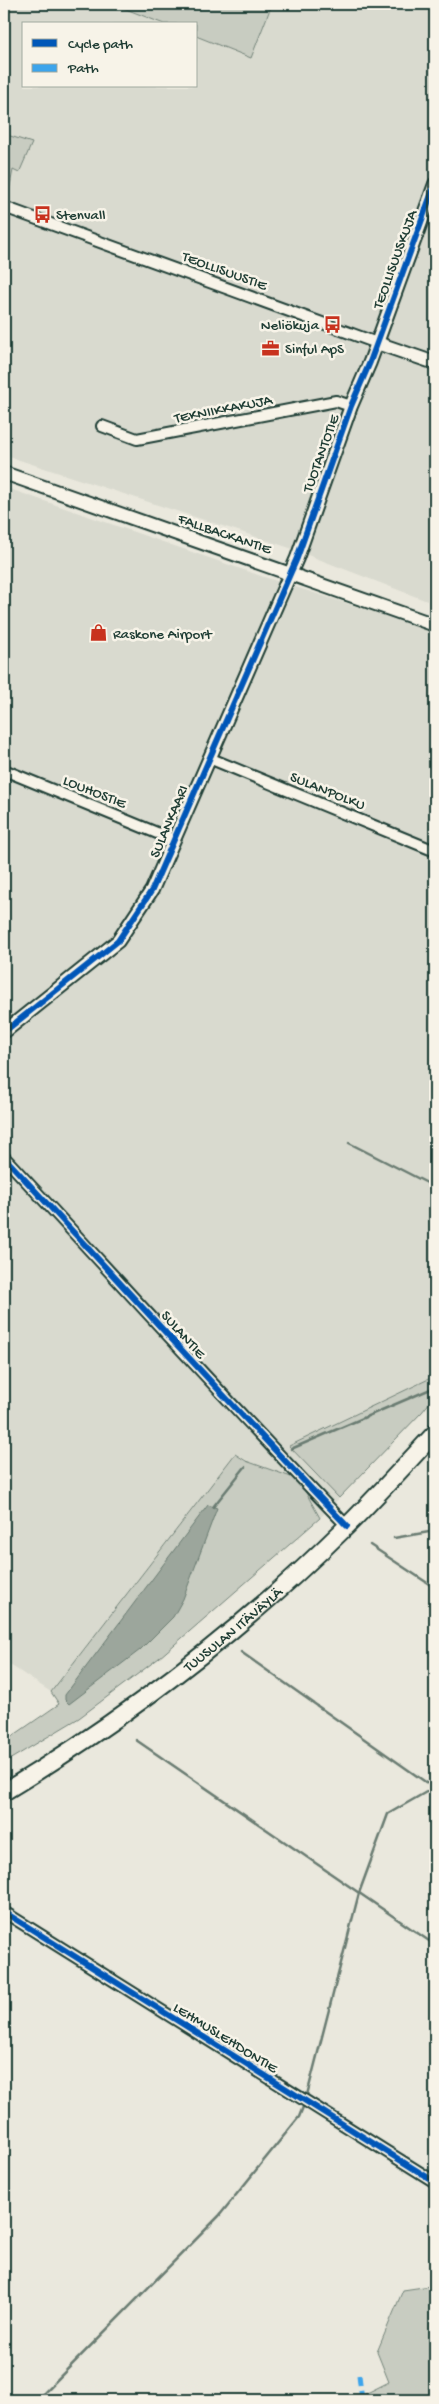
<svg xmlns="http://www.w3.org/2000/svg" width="439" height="2404" font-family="'Gochi Hand',sans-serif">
<rect width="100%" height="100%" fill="#eae8dd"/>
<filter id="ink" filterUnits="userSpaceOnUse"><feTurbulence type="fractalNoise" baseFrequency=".02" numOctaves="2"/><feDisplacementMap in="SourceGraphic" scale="10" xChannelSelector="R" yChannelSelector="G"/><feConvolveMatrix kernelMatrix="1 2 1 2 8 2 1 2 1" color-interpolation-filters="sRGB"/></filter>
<g filter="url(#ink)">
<g fill="#d9dacf">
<polygon points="4,4 113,4 164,24 24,24 24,86 196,86 196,36 251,57 272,4 435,4 435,604 287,547 4,455"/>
<polygon points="4,487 264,577 415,625 435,634 435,1396 422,1413 320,1518 305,1491 235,1454 51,1692 4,1661"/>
</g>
<g fill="#c8ccc1" stroke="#74847a">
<polygon points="113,4 272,4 251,58 196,36 196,24 164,24"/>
<polygon points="4,134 32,143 19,173 13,170 9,191 4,192"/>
<polygon points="435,1376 435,1396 422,1412 339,1498 289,1446"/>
<polygon points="235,1454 246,1461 294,1478 305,1491 320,1518 159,1658 79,1718 4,1763 4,1742 59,1704 51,1692"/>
<polygon points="435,2266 435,2400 366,2400 365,2394 389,2382 377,2352 403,2290 430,2286"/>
</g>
<polygon fill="#9ca69c" stroke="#6a7c72" points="208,1505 217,1508 183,1599 173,1617 140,1650 69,1704 65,1700 65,1695"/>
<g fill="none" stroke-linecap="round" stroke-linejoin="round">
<g stroke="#6a7c72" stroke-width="2.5">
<polyline points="349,1143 435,1187"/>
<polyline points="291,1449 433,1388"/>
<polyline points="213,1507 245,1467"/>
<polyline points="394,1538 435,1531"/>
<polyline points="370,1545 435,1588"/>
<polyline points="241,1652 434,1788"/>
<polyline points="136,1740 435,1945"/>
<polyline points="307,2095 359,1893 388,1814 435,1787"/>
<polyline points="41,2396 219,2216 299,2117 303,2107"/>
</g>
<defs>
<g id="minor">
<polyline points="4,207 377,343"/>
<polyline points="102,426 137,439 336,401 351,406"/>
<polyline points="209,758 435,851"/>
<polyline points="4,770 174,840"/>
<path d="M4,1157C118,1280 230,1405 347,1526"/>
<polyline points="4,1912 435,2182"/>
</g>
<g id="tertiary">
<polyline points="377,343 435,363"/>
<polyline points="4,473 435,625"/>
<polyline points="4,1032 118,941 152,890 297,558 351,406 370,362 435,184"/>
</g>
<g id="primary">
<path id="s1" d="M4,1792C128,1717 244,1628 347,1526C377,1496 406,1464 435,1433"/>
</g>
</defs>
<use href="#minor" stroke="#1f3d34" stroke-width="14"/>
<use href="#tertiary" stroke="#1f3d34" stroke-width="16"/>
<use href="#primary" stroke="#1f3d34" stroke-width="20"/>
<use href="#minor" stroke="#f7f3e8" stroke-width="10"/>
<use href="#tertiary" stroke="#f7f3e8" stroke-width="12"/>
<use href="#primary" stroke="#f7f3e8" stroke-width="16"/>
<polyline stroke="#3da4eb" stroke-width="5" stroke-dasharray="10 5" stroke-linecap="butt" points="359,2375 362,2400"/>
<defs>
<g id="cycleway">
<polyline points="4,1032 118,941 152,890 297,558 351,406 370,362 435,184"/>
<path d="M4,1157C118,1280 230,1405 347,1526"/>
<polyline points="4,1912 435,2182"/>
</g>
</defs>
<use href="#cycleway" stroke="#f7f3e8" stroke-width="9"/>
<use href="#cycleway" stroke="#0057b8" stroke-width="6"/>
</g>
</g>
<defs>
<symbol id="bus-bare" viewBox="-9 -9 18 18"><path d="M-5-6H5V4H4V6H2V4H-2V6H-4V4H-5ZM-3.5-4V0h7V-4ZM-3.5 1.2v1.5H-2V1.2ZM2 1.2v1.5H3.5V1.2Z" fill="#c8321e" stroke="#f7f3e8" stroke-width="2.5" paint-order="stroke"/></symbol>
<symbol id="office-bare" viewBox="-9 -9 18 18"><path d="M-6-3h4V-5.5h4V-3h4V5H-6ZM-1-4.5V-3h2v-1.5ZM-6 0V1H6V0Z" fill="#c8321e" stroke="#f7f3e8" stroke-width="2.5" paint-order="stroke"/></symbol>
<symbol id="shop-bare" viewBox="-9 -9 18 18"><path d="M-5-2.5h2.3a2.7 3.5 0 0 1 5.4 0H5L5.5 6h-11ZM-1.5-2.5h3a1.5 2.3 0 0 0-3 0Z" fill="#c8321e" stroke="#f7f3e8" stroke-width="2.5" paint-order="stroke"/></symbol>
</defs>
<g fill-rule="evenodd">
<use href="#bus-bare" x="30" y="202" width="25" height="25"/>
<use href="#bus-bare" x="320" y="312" width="25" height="25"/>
<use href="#office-bare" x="258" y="336" width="25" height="25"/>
<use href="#shop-bare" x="86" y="620" width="25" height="25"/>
</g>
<g text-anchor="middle" stroke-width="5" stroke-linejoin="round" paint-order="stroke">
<g font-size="15" fill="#1f3d34" stroke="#f7f3e8" text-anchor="start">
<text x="56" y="219">Stenvall</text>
<text x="319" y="329" text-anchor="end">Neliökuja</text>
<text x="285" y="353">Sinful ApS</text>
<text x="113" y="638">Raskone Airport</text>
</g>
<g font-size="15" fill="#1f3d34" stroke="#f7f3e8">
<text transform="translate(394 259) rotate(-70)" y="5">TEOLLISUUSKUJA</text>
<text transform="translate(225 270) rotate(20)" y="5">TEOLLISUUSTIE</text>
<text transform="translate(223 408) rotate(-11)" y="5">TEKNIIKKAKUJA</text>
<text transform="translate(320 453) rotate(-70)" y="5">TUOTANTOTIE</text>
<text transform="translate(225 533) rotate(19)" y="5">FALLBACKANTIE</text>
<text transform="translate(328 790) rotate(22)" y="5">SULANPOLKU</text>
<text transform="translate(95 791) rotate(22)" y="5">LOUHOSTIE</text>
<text transform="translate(168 821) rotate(-67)" y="5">SULANKAARI</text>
<text transform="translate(184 1334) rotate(48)" y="5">SULANTIE</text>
<text dy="5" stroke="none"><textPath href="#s1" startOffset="281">TUUSULAN ITÄVÄYLÄ</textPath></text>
<text transform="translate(226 2037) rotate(32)" y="5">LEHMUSLEHDONTIE</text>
</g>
</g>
<rect width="439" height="2404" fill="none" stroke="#f7f3e8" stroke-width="20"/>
<rect x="10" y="10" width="419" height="2384" fill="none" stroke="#1f3d34" stroke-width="2" filter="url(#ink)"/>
<rect x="22" y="22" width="175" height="65" fill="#f7f3e8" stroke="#a1aaa0"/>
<rect x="32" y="39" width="25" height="8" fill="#0057b8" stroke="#a1aaa0"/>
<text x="68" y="48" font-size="15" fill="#1f3d34">Cycle path</text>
<rect x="32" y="64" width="25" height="8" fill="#3da4eb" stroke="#a1aaa0"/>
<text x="68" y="72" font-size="15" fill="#1f3d34">Path</text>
</svg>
